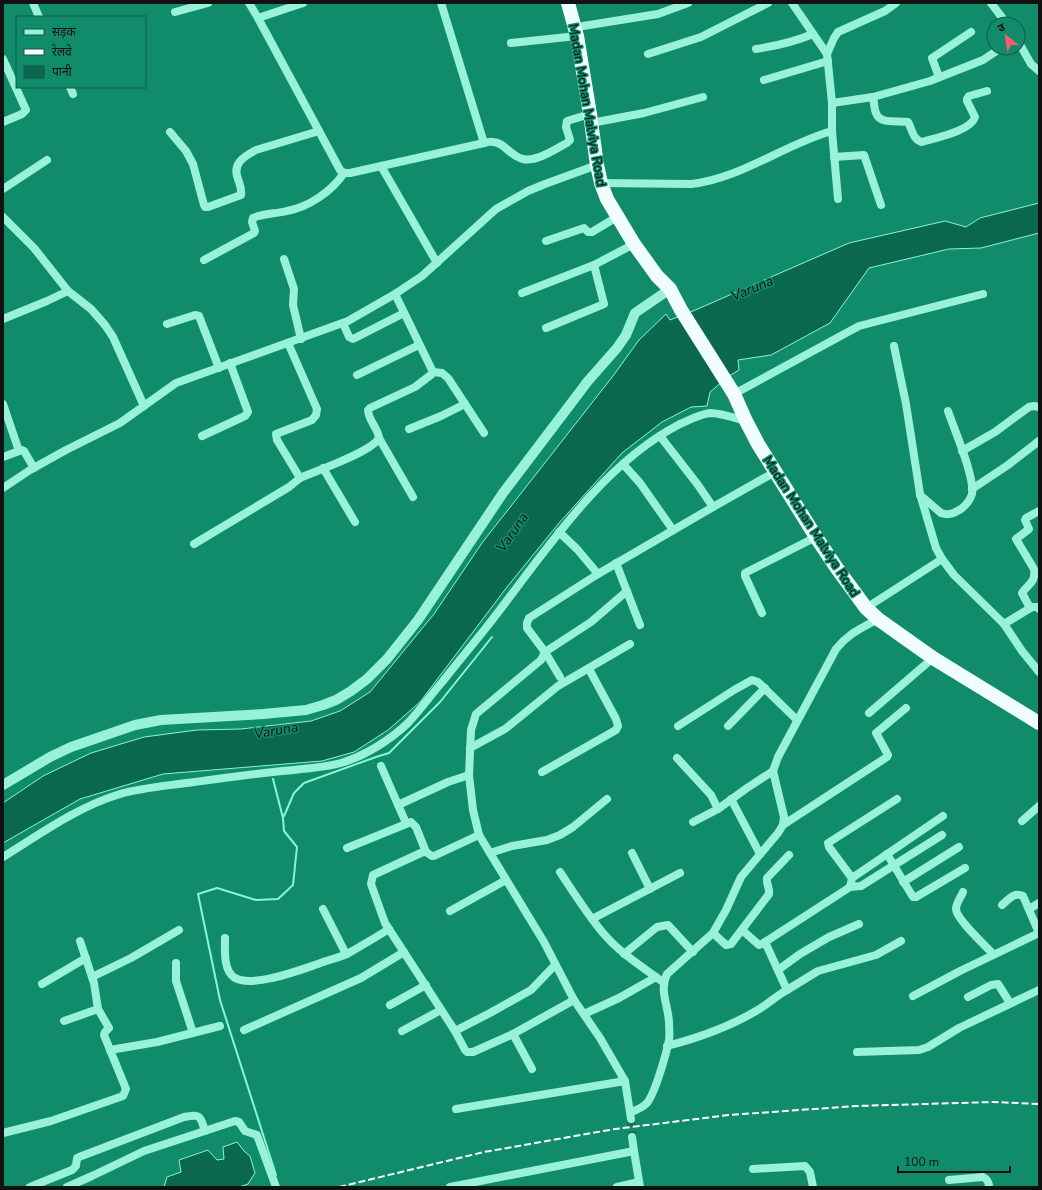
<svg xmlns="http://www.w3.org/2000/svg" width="1042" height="1190" font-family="'Nunito Sans','Noto Sans Devanagari',sans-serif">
<rect width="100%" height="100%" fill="#118c6b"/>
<g fill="#0a684f" stroke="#8af5d5">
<polygon points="1039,203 1039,233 981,248 949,249 869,268 830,323 771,355 738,360 739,370 729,376 710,392 707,406 691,407 662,422 622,453 559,523 507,587 420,702 388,730 354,752 322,761 163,774 80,799 3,843 3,803 43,776 91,753 144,737 197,730 241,729 311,721 340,711 370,692 434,614 482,543 613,376 639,340 666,314 670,320 693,311 849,243 945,221 966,227 980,218"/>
<polygon points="237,1142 244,1151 250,1156 255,1173 248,1184 239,1187 164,1187 167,1177 181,1172 179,1160 208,1150 217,1160 224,1159 223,1147"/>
</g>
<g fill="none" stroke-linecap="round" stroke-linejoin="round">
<g stroke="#8af5d5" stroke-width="2">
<polyline points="273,779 283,818 284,831 297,847 293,885 278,899 256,900 217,888 198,894 220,1000 276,1175"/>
<polyline points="284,816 294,793 304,783 376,757 389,753 440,702 492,637"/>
</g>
<polyline stroke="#117359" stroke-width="8" stroke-dasharray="8 4" stroke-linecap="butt" points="631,1119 632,1137"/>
<g stroke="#98f2d8" stroke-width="8">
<polyline points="33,3 39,17"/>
<path d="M249,3L258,18L340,170L344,173H350L484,143C487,142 490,141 493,142C504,142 511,157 523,159C537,162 555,149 567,143L570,140L566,127L567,121L590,114"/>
<polyline points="441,3 484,143"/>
<polyline points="792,3 827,54 832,103 832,131 838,199"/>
<polyline points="991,3 1007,24"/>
<polyline points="175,12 208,3"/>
<polyline points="258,18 303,3"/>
<polyline points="583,26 658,14 688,3"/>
<polyline points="1018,41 1031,64 1039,71"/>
<polyline points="511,43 577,36"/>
<path d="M756,49C776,46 794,42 813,34"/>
<polyline points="648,54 701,37 768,3"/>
<polyline points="827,54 834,38 838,32 885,11 896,3"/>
<polyline points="3,59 26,110 22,114 3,122"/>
<polyline points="939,77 932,58 971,32"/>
<polyline points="764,80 828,61"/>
<polyline points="70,87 73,94"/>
<path d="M873,97C874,102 874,108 876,113C880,125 898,120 908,122C912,129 913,140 922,142C935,138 971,131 975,117L967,101V99L969,96L987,91"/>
<polyline points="832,103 873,97 930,81 983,60 1001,48"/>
<polyline points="591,123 644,113 703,97"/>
<path d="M170,132L186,151L193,164L204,205L205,207H208L241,195C242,189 240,185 238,179C232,164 243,157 256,150L319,131"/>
<polyline points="834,157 864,155 881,205"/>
<polyline points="381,166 437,263"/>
<path d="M601,183L691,184C740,179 785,144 832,131"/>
<polyline points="3,189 47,160"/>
<polyline points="3,217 34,248 68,291 91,309 105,325 113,337 144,406"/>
<polyline points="546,241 584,228 588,232 592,232 617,217"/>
<polyline points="284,259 294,289 293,305 301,339"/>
<path d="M204,260L254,233L255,231L252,222L253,218C264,213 276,214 287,211C309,207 332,191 344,173"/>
<polyline points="522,293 594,265 634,244"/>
<polyline points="3,319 47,301 68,291"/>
<polyline points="343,323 349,337 353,339 404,313"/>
<polyline points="167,324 195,315 199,316 219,368"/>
<polyline points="546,328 604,304 594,265"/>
<polyline points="894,346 906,404 920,494 936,548 942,559 954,575 1004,624 1022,651 1039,672"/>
<polyline points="433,372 442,373 448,378 484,433"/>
<polyline points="357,375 419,345"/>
<polyline points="734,394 859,326 983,294"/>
<polyline points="3,404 19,451"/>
<polyline points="409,429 441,416 465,404"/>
<polyline points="202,436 245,416 248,412 230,363"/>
<polyline points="660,436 698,485 713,507"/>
<polyline points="379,438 413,497"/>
<polyline points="962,451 995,432 1029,407 1034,406 1039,407"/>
<polyline points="3,457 22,450 24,451 34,468"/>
<polyline points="623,464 640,483 673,530"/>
<polyline points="323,468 355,522"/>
<path d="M300,478C316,471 372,452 379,438C378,428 368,420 368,410L370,408L415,387L432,374L433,372L395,294"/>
<polyline points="3,488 30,470 66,450 120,423 176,383 348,321 395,294 422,276 496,209 528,191 545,184 597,165"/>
<polyline points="972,489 1008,465 1039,441"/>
<path d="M920,495L941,513C949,516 954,513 961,509C966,505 970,501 972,494C975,477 954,429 948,411"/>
<polyline points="559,532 577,549 598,574"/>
<polyline points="194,544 289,487 300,478 277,440 276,434 312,420 316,415 317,409 288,343"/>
<polyline points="616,563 640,625"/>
<polyline points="866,608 942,559"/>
<path d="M1030,608L1022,593C1028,584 1036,583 1034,569L1016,539L1029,529L1025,520L1026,518L1039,511"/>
<polyline points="762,613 745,576 745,573 816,537"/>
<polyline points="1004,624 1032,607 1037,607 1039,609"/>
<polyline points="560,677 545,652 591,622 627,591"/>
<polyline points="869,713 933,658"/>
<polyline points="678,726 734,690 752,680 758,682 797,720"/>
<polyline points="728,726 765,688"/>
<polyline points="470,748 505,729 558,686 630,644"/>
<polyline points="677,758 711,795 718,809"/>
<polyline points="381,766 406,823"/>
<polyline points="542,772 616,730 618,726 616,719 589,669"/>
<polyline points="731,799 760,854"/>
<polyline points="398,805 448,782 469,775"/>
<polyline points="1022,821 1039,806"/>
<polyline points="693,822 718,809 747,788 773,771"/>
<polyline points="783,825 887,757 888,755 876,733 906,708"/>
<polyline points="479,835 434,856 432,856 426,852 423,852 373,875 371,884 385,923 455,1031 490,1013 531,990 555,965"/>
<polyline points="347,848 411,822 416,827 426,852"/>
<polyline points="490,853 512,846 547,840 560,835 573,827 607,799"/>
<polyline points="632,853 650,889"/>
<polyline points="887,854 913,897 916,897 965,868"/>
<path d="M3,857C40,834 77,807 120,794C141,788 165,786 187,783C216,779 245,775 273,772C296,769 319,769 341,763C365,756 390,740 408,723C420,710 431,695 443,681C458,662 474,643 489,624C543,555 600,465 680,424C689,420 700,414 710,413C721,413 735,418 746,421"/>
<path d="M560,872C574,893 587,914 603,933C620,953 642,967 663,982"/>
<polyline points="852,878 829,847 828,843 897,799"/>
<polyline points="903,882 959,847"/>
<polyline points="850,887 861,886 942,835"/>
<path d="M963,892C961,897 956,903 956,909C956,919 986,946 993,954"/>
<path d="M1002,905C1009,899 1014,892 1023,896L1039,933"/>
<polyline points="323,909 346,954"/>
<polyline points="1029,909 1039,903"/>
<polyline points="450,911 506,880"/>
<polyline points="592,919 680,873"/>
<polyline points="742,930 759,945 762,944 847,889 850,887 852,878 943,816"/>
<path d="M713,933L726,945L731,944L769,894C770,888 766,884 767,878L789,855"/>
<path d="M225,938C225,950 223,971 235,978C253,988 300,970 318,964C327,960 338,958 347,954C361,946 375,938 389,929"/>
<polyline points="765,942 787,990 818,971 876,955 901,941"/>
<polyline points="624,954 657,927 668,925 693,952"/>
<polyline points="176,963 176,981 193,1033"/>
<polyline points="778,970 800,954 829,937 859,924"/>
<polyline points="92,977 131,958 179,930"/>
<polyline points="42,984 86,958"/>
<polyline points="913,996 960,971 1039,933"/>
<polyline points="968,997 991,985 998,984 1010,1003"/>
<polyline points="390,1005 426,985"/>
<polyline points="584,1014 619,998 656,977"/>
<polyline points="64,1021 98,1009"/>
<polyline points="244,1030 361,978 404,952"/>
<polyline points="402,1031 441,1010"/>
<polyline points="455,1031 465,1050 467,1052 473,1052 513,1034"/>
<path d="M667,1046C698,1038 729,1027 756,1011C767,1005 776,996 787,990"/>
<polyline points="110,1050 157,1042 220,1026"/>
<polyline points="857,1052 919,1050 928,1047 959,1028 1039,990"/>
<polyline points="532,1069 513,1034 574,1000"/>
<polyline points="456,1109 625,1081"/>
<path d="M631,1112C637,1110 642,1108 647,1103C655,1093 666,1055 669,1040C670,1034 669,1028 669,1022C668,1004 659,991 667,974L713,933L726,910L741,877L778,833L783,825L784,817L773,771L778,757L836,649C849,633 860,629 878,619"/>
<polyline points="631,1119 625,1081 600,1038 574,1000 544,942 479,835 473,810 469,775 471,730 476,714 541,660 545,652 527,628 527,623 529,618 598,574 713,507 775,472"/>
<polyline points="3,1133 51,1121 123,1096 126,1089 104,1035 105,1032 109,1028 98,1009 94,983 80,941"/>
<polyline points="632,1137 634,1151"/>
<polyline points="753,1169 805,1166 810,1172 813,1187"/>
<path d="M949,1180L983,1177C987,1179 989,1182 989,1187"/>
<path d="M30,1187L72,1170L76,1166L77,1158L79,1157L184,1117C200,1114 200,1115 205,1131"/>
<polyline points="67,1187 92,1176 144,1151 235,1121 239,1122 245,1131 257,1135 276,1187"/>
<polyline points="450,1187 634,1151 640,1187"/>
<polyline points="617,1187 639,1182"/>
</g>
<polyline stroke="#98f2d8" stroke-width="10" points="3,785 50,757 71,747 135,725 161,720 263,714 306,710 323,705 336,700 351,691 367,679 387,659 418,620 503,493 588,381 617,348 626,335 635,313 670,289"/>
<polyline stroke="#f1fffc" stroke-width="14" points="568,3 577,36 590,114 597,165 601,183 607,199 634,244 657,276 670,289 681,310 734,394 746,421 758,444 816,537 836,567 866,608 878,619 933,658 1039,723"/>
<polyline stroke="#fff" stroke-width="2" stroke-dasharray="7 3" stroke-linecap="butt" points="339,1187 484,1152 615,1129 729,1115 856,1106 993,1102 1039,1104"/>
</g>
<g text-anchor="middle" stroke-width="3" stroke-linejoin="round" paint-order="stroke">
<g font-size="13" fill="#111" stroke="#118c6b">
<text transform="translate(588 105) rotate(80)" y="5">Madan Mohan Malviya Road</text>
<text transform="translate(812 526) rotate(57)" y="5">Madan Mohan Malviya Road</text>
</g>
<g font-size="14" font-style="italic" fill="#111" stroke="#118c6b">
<text transform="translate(752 288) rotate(-22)" y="5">Varuna</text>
<text transform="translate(512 532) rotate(-55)" y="5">Varuna</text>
<text transform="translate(276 730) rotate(-9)" y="5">Varuna</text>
</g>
</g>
<rect width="1042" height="1190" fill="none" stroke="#111111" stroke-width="8"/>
<rect x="16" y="16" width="130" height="72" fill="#118c6b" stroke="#115b47"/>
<rect x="24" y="29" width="20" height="6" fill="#98f2d8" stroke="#115b47"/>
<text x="52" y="36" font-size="12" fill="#111111">सड़क</text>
<rect x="24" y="49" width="20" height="6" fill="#ffffff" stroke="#115b47"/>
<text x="52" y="56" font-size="12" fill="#111111">रेलवे</text>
<rect x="24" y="66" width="20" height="12" fill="#0a684f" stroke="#115b47"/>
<text x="52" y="76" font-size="12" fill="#111111">पानी</text>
<g transform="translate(1006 36) rotate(330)"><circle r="19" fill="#118c6b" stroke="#115b47"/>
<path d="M0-3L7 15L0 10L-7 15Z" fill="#ff596e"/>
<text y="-6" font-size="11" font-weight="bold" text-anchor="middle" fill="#111111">उ</text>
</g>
<path d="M898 1166v6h112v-6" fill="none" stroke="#111111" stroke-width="2"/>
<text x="904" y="1166" font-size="12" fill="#111111" stroke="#118c6b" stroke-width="3" paint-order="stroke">100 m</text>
</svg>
